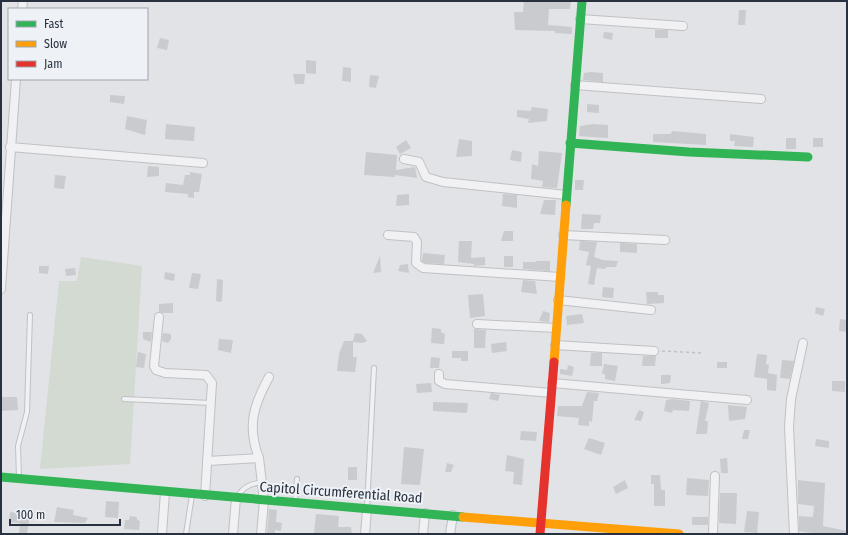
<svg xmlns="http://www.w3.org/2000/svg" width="848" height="535" font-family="'Fira Sans Condensed',sans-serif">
<rect width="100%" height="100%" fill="#e1e3e6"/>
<polygon fill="#d2dad1" points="81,257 142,266 130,464 40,469 59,281 77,281"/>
<g fill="#c9cbce">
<polygon points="524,1 571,1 570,9 549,9 548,25 572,27 572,34 555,33 555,31 515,30 514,12 523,12"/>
<polygon points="739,10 746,10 745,25 738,25"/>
<rect x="655" y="30" width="13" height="8"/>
<polygon points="604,32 613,33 612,40 603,38"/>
<polygon points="160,38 169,40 167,50 157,48"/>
<polygon points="306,60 316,61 316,74 306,73"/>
<polygon points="343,67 351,68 351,82 342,81"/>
<polygon points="590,72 603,73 603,82 583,80 584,73"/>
<polygon points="293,74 305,74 304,84 295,84"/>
<polygon points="370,75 379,76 376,88 369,87"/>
<polygon points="110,95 125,96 124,104 110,102"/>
<polygon points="587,104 599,105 599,113 587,112"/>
<polygon points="532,107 548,109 547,121 528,123 529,119 517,117 517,110 531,111"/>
<polygon points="127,116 147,120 145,135 125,129"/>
<polygon points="166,124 195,127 194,141 165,139"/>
<polygon points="593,124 608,125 608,138 579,136 580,126"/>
<polygon points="672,131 706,134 706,145 653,142 653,134 671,134"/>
<polygon points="730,134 754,137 753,147 734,146 735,141 730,141"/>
<rect x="786" y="138" width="10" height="11"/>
<rect x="813" y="138" width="10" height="9"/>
<polygon points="459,139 472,141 472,156 456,157"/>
<polygon points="406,140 411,148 400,154 396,147"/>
<polygon points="512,150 522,152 521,162 510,160"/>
<polygon points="539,151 562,153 557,188 542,187 543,181 531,179 532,164 538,166"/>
<polygon points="366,152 397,155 396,170 415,167 417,178 395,175 395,177 364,175"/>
<polygon points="148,166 159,167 159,176 147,177"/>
<polygon points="190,172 202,174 199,192 194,192 194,198 188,197 188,194 165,192 166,183 183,185 185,175 190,175"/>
<polygon points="55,175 66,176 64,189 54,188"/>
<polygon points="575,180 584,180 583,190 575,190"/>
<polygon points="409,194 409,205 396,206 397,195"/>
<polygon points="503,194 517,195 517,208 502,206"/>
<polygon points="544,200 556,200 555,215 540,214"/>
<polygon points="582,214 601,215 600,223 594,223 593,229 581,229"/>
<polygon points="504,231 513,231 513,241 501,241"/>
<polygon points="459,241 472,241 471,258 485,257 485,265 474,266 474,264 458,262"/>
<polygon points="580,241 597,242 594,257 603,260 618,261 616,267 606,267 605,269 597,268 594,285 588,284 591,266 586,265 589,252 579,250"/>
<polygon points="620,243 637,244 637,253 620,252"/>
<polygon points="423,253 445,255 444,264 425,263 422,261"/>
<polygon points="380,256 381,272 373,273"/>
<rect x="504" y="256" width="9" height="11"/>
<polygon points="536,261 550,261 550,271 523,269 523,262 536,262"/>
<polygon points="408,264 409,273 398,271 400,265"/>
<polygon points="39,266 49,266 48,274 39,273"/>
<polygon points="75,268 76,275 66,276 65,269"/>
<polygon points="165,272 175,274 174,281 164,279"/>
<polygon points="192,273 201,274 198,289 189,288"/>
<polygon points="217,279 223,280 222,301 220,302 216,301"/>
<polygon points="523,280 535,281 537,294 521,292"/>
<polygon points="603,287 614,288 613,298 602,297"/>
<polygon points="646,292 658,292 658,295 664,295 664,303 647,304"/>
<polygon points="483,294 485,316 470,318 468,295"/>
<polygon points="173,303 173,313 163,313 159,312 159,304"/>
<polygon points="816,307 825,309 823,316 815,313"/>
<polygon points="543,311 550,313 549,322 539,321"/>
<polygon points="582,314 584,323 567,325 566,316"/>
<polygon points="840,319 847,320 847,332 839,331"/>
<polygon points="432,328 441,329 441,332 445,334 444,344 431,343"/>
<polygon points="474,329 486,330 485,348 474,348"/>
<polygon points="143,332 152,332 151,342 143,339"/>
<polygon points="163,333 171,334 171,339 168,343 162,341"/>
<polygon points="355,333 362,334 367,341 363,343 353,342 353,357 357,357 355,372 337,371 339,354 344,341 353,341"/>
<polygon points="219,339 233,340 231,353 218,350"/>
<polygon points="506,342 507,351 492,353 491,344"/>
<polygon points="452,351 468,351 468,361 461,361 461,358 452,358"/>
<polygon points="138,352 146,354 144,368 136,367"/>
<polygon points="591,353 602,353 602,366 590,366"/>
<polygon points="757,354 767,355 766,364 769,365 768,373 777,375 776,391 767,390 767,379 754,377"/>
<polygon points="643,356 656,356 655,366 642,366"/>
<polygon points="431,357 440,358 439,368 430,368"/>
<polygon points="782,360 794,361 790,379 780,378"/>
<rect x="717" y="362" width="10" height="6"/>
<polygon points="604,364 618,366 615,381 605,379 605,374 602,374"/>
<polygon points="568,365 574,367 572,376 560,374 560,369 567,370"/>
<polygon points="661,375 671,375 670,383 661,384"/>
<polygon points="832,381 845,381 845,392 832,391"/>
<polygon points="431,383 432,392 417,393 416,384"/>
<polygon points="587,392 599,393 597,401 594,401 592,422 589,421 589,426 578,425 579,418 557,416 558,406 582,406"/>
<polygon points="491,393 500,395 498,401 489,399"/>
<polygon points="1,397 17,397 18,410 1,411"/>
<polygon points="672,399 690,401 689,411 673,410 672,413 664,411 666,400"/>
<polygon points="701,401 709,403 705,421 708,421 707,434 696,434"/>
<polygon points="433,402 468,403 467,413 433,411"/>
<polygon points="728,405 747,407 745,419 729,421"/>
<polygon points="639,410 644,412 641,421 634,420"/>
<polygon points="744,430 750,430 748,439 742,439"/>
<polygon points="521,431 537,432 536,441 520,440"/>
<polygon points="589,438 605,443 601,455 584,449"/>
<polygon points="816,439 829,441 829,448 815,446"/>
<polygon points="404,447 424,449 420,485 401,484"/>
<polygon points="507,455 524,459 522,485 513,484 514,472 505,471"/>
<polygon points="727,458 728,473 721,473 720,459"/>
<polygon points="447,463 454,465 451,472 445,472"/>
<rect x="348" y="467" width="9" height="13"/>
<polygon points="651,475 660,475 661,490 665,490 665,506 654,506 654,484 651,484"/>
<polygon points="687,478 709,480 708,496 686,495"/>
<polygon points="625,480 628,488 616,494 613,487"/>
<polygon points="798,480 825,483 823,526 847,531 847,534 819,534 799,531 799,516 813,517 814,506 798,504"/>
<polygon points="720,493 737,493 736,524 719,523"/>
<polygon points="106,501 119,502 118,518 105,517"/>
<polygon points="57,507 74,510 73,515 88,518 85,523 54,522"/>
<polygon points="269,509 277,510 276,522 282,523 281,531 275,530 275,534 267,534"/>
<polygon points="747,511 759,512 757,533 744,532"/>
<polygon points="10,512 30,515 27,534 19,534 20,523 9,522"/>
<polygon points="316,514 339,516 338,527 351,527 352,534 314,534"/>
<polygon points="130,516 137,517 137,520 140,521 139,530 124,529 125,520 129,520"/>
<rect x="692" y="517" width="16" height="8"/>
</g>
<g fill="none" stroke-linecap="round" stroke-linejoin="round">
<defs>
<g id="lane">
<polyline points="124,399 211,403"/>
<polyline points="19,477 18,446 27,412 30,315"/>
<path d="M237,497C243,487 250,484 262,482"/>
<polyline points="295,502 297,479"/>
<polyline points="367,508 374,368"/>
<polyline points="186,534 192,495"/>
</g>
<g id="street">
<polyline points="22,9 23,1"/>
<polyline points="580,19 683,26"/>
<polyline points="575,85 761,99"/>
<polyline points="10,147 203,163"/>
<polyline points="404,159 419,162 426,177 443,182 566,195"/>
<polyline points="388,235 414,237 417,242 416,263 423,268 560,277"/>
<polyline points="563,235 665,240"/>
<polyline points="1,289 16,79"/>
<polyline points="558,300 651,310"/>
<polyline points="159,317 154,366 156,370 165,373 206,375 212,383 205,496"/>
<polyline points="477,324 556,328"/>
<polyline points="555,345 654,351"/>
<polyline points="439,374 439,381 445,384 551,393"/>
<polyline points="552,383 747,400"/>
<polyline points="259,458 264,501 261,534"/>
<path d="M207,461L259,458C247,427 253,406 269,377"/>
<polyline points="162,534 165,492"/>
<polyline points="233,534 236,498"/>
<polyline points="365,534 367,510"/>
<polyline points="423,534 425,513"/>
<polyline points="450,534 453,515"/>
<polyline points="713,534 715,476"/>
<polyline points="794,534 789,427 791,399 803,343"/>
</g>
</defs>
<use href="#lane" stroke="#bfc1c4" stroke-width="6"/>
<use href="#street" stroke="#bfc1c4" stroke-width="10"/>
<polyline stroke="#c0c1c7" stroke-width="1.5" stroke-dasharray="3 3" stroke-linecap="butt" points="662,351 702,353"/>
<use href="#lane" stroke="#f1f1f3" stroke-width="4"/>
<use href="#street" stroke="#f1f1f3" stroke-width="8"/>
<g stroke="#30b455" stroke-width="9">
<polyline points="570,143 689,152 808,157"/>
<polyline points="566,205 582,1"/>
<polyline points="1,477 463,517"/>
</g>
<g stroke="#ff9f0a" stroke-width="9">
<polyline points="554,362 566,205"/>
<polyline points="463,517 679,534"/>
</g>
<polyline stroke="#e5322d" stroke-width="9" points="540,534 554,362"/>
</g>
<g text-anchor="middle" stroke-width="4" stroke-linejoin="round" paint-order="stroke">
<g font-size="14" fill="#28313f" stroke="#eef2f6">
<text transform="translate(341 492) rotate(4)" y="5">Capitol Circumferential Road</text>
</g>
</g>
<rect width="848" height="535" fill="none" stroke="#28313f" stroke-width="4"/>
<rect x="8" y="8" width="140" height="72" fill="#eef2f6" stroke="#9fa5ad"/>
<rect x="16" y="21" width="20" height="6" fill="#30b455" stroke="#9fa5ad"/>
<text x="44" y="28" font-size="12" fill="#28313f">Fast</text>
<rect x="16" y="41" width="20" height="6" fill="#ff9f0a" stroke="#9fa5ad"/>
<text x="44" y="48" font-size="12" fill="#28313f">Slow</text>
<rect x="16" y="61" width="20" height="6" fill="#e5322d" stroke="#9fa5ad"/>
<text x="44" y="68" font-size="12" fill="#28313f">Jam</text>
<path d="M10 519v6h110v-6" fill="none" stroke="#28313f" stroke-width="2"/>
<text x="16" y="519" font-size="12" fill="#28313f" stroke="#eef2f6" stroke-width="3" paint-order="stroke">100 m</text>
</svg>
